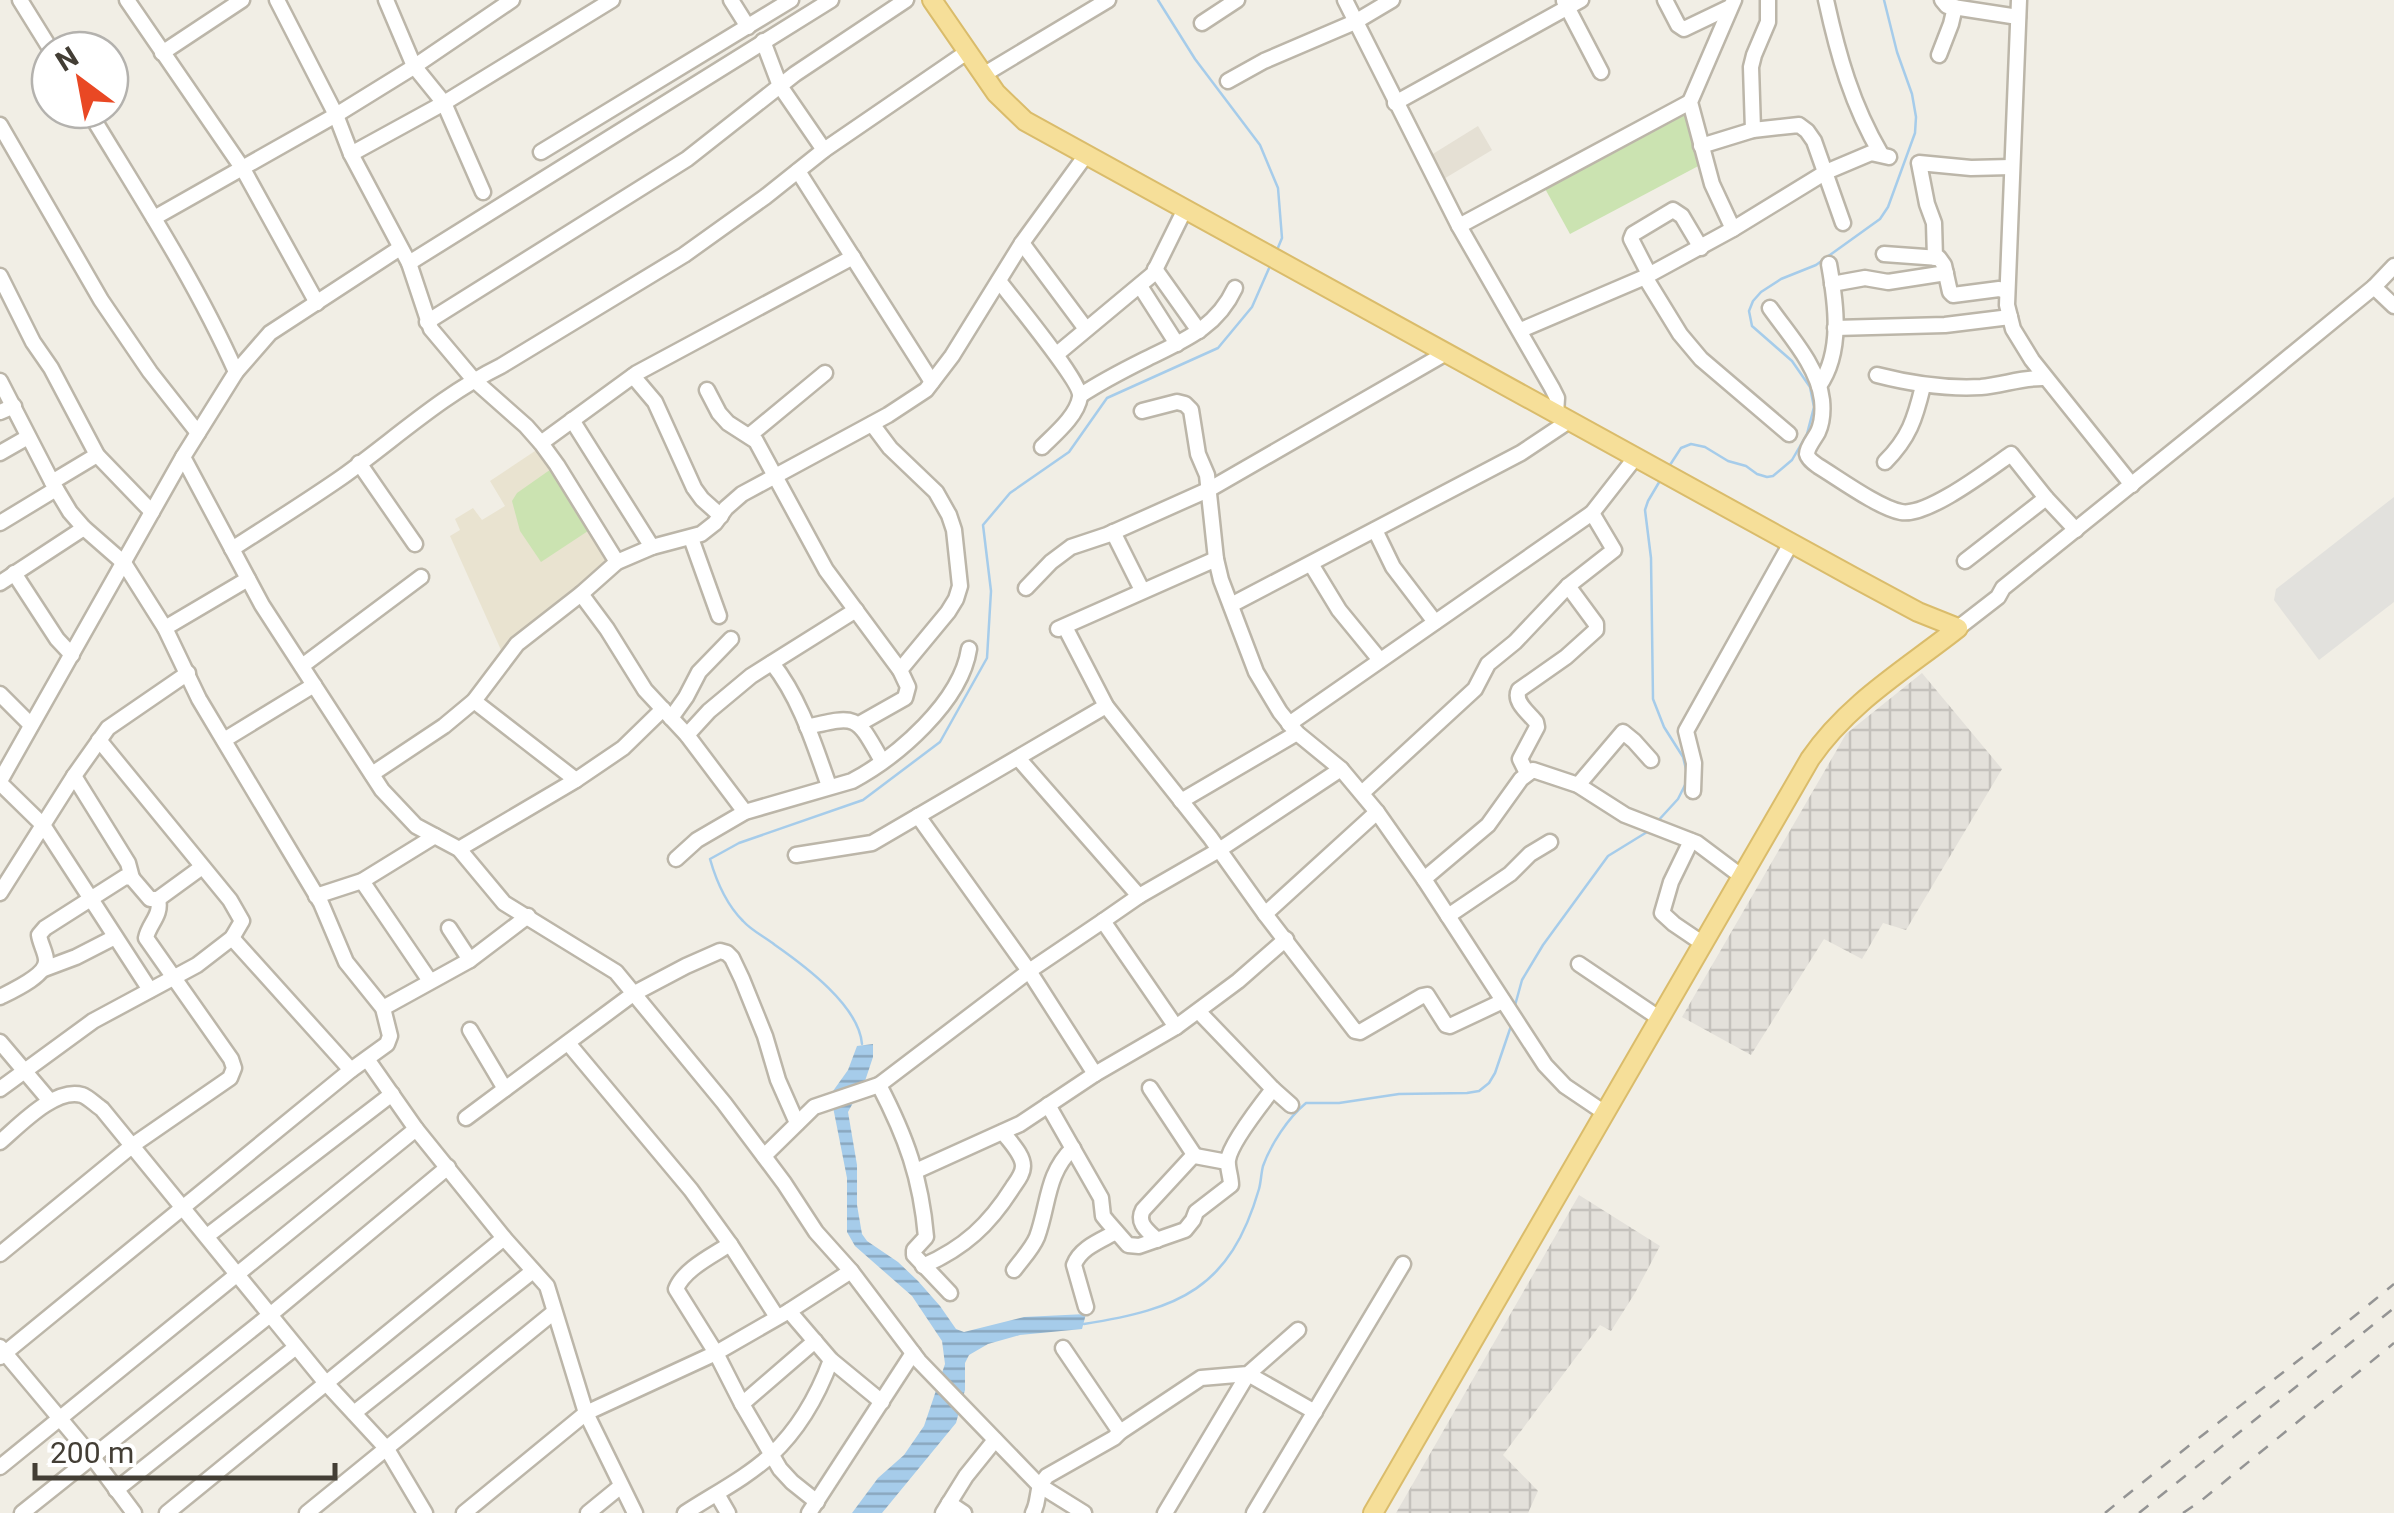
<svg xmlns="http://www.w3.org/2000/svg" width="2394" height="1513" font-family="Roboto,sans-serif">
<defs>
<pattern id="industrial-grid" width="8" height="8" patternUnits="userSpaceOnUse" patternTransform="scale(2.5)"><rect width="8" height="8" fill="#e3e0da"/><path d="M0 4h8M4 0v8" fill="none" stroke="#c4c1bc"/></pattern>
<pattern id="water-rules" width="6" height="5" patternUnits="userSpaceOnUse" patternTransform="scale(2.5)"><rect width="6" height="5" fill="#a6ccea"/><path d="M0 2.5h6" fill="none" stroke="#89a7be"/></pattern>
</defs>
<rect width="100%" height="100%" fill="#f1eee5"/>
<polygon fill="#e5e0d4" points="1478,126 1492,150 1442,180 1428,157"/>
<g fill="url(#industrial-grid)">
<polygon points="1922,673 2002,769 1906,930 1883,923 1862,959 1824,939 1751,1055 1682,1017 1846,734"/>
<polygon points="1579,1195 1660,1246 1635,1293 1611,1331 1600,1325 1503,1455 1538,1491 1528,1513 1396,1513"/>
</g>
<polygon fill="#e9e3d0" points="541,447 608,559 606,565 557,607 501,650 450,536 460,530 455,519 473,508 482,520 505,506 490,481"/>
<g fill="#cbe3b1">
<polygon points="1687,107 1704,163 1570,234 1543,185"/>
<polygon points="554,467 591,529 541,562 520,531 512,501 517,493"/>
</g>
<polygon fill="#e2e1dd" points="2394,497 2394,602 2319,660 2274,600 2276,589"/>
<polygon fill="url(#water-rules)" points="873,1044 873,1057 865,1081 848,1112 857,1165 857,1205 862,1234 867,1241 898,1262 918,1281 940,1306 956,1329 964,1332 1024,1317 1086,1314 1082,1329 1020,1335 988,1344 969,1355 965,1363 965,1390 956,1423 882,1513 852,1513 878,1478 904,1455 924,1426 945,1364 942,1341 912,1296 855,1246 847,1232 847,1178 833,1107 833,1091 848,1070 857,1046"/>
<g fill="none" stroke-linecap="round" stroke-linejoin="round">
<g stroke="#a6ccea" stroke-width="2.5">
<polyline points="1158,0 1195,59 1260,145 1278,188 1282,238 1277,250"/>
<polyline points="1668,468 1681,448 1691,444 1705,447 1728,461 1746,466 1757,474 1767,477 1773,476 1792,460 1807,434 1814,407 1810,387 1792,361 1752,326 1749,311 1753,301 1761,292 1781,279 1816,265 1880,219 1888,207 1915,133 1916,117 1912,94 1897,52 1884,0"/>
<polyline points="1661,479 1648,501 1645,510 1651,558 1653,699 1664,727 1683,757 1687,773"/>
<polyline points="1656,823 1678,799 1687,781"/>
<polyline points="1514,1009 1522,980 1543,945 1608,856 1647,832"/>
<path d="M862,1044C859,1006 805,966 775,945C765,937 752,931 743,921C727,905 716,880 710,859L739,843L863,800L940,742L987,658L991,591L983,525L1010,493L1069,452L1107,398L1218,348L1252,307L1270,266"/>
<path d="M1084,1324C1179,1309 1230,1289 1259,1189C1261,1182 1261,1174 1263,1166C1271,1144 1288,1118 1306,1103H1339L1399,1094L1467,1093L1479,1091L1489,1083L1495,1073L1511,1026"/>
</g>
<defs>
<g id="minor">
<polyline points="20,0 51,50"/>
<polyline points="127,0 243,169 317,303"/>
<polyline points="277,0 336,115 351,154 409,263 431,329 474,380 526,426 541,443 557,465 617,562"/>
<polyline points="386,0 414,66 444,103 483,192"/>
<polyline points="731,0 748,27"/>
<polyline points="1345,0 1459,226 1552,388 1557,398 1556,414"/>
<polyline points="1665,0 1678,25 1684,29 1730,7"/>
<path d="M1826,0C1838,55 1852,105 1881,154"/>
<polyline points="1942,0 1947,6 2018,17"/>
<polyline points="2019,0 2007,305 2013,329 2032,360 2132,485"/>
<polyline points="1564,1 1601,72"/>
<polyline points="1202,23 1237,0"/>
<polyline points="763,41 780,86 824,150"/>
<polyline points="162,53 242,0"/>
<polyline points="1939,55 1951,24 1955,7"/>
<polyline points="983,75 1108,0"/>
<polyline points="1228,81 1264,61 1355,22 1392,0"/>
<polyline points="1395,103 1581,0"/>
<path d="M88,110C140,196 195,280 236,372"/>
<polyline points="0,125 101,300 150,372 198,433"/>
<polyline points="1753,130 1751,67 1754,55 1768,22 1768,0"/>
<polyline points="1701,146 1753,130 1799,125 1807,131 1814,141 1843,223"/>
<polyline points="541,152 791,0"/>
<polyline points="351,154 444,103 612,0"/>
<polyline points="798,171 932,382"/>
<polyline points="154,218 336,115 412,68 512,0"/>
<polyline points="1459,226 1690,102"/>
<polyline points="1733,229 1712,184 1690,102 1734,0"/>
<polyline points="1022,243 1086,329"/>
<polyline points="1884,254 1939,258 1944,265 1950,292 1953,295 1999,289 2006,291"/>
<polyline points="1935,258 1934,223 1927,204 1919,163 1971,168 2011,167"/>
<polyline points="409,263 831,0"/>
<polyline points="1155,269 1199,331"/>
<polyline points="1649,274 1631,239 1633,234 1673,210 1682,216 1701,248"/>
<polyline points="0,276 33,342 51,368 97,455 152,512"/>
<polyline points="1645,277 1680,334 1701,359 1789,434"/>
<path d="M999,281C1012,298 1082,383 1080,397C1077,416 1055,434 1042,447"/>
<polyline points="1832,284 1865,278 1888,282 1946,273"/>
<polyline points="1140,286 1177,344"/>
<polyline points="2374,287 2394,266"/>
<path d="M1770,308C1789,335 1818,366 1822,400C1823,410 1822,423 1818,432C1815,438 1807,447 1807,454C1808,459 1814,463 1818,466C1838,478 1879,508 1901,512C1927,517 1988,470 2011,454L2046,498L2076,530"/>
<polyline points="427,322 687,159 795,74 906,0"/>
<polyline points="1835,328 1945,325 2010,317"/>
<polyline points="1521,330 1645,277 1733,229 1826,172 1871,153 1889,157"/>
<polyline points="1057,354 1153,274 1185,209"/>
<path d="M1877,375C1912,384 1945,389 1981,387C2003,385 2024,377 2045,378"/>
<polyline points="633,376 655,402 694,488 702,499 721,516"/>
<polyline points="0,381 52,482 70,512 84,528 124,563 165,628 199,699 321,903 346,962 383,1008 390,1036 387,1044 351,1070 0,1357"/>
<path d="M1819,386C1843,352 1836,303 1829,264"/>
<polyline points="707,390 719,413 728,423 756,441 826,570 900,670 908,687 905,698 859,724"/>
<path d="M1081,395C1101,382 1122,371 1144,360C1182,341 1216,329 1235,288"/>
<polyline points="1142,411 1177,402 1185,404 1191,410 1198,454 1207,475 1216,559 1221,580 1256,672 1280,712 1297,733 1341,769 1377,812 1424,879 1545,1065 1565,1086 1605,1113"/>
<polyline points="0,412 14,406"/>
<polyline points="572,420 652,547"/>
<polyline points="872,424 890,448 936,492 949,515 954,530 960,586 956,599 948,612 900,670"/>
<polyline points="750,435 825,373"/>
<polyline points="541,443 637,373 853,257"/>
<polyline points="0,453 28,437"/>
<polyline points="183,457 262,605 382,790 416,826 459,849 504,903 616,972 724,1103 784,1183 816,1232 851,1271 919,1361 1039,1485 1084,1513"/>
<path d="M1885,462C1909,438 1915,419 1923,386"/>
<polyline points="359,463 415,544"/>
<polyline points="52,482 97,455"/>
<polyline points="0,523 56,489"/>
<polyline points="1375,530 1393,567 1435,622"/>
<polyline points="1113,532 1142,590"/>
<polyline points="691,538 719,616"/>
<path d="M232,549C269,525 306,502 342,477C395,439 442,395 501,366L684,255L765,197L824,150L967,52"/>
<polyline points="1965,561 2046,498"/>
<polyline points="1311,564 1339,610 1380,660"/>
<polyline points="14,573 57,639 72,655"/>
<polyline points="0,583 84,528"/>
<polyline points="1026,588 1051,562 1071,547 1107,535 1210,489 1446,353"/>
<polyline points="581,594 607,629 645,690 687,735 745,812"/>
<polyline points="1231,605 1521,453 1569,421"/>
<polyline points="1065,627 1106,706 1210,837 1265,914 1355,1031 1360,1032 1422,996 1427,995 1446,1025 1450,1026 1503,1001"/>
<polyline points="165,628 248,579"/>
<polyline points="1958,628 1998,597 2003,588 2245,393 2374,287 2394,306"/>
<polyline points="1058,629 1216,559"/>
<path d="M772,663C800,698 814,744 829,786"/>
<polyline points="302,666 421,577"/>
<polyline points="0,694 31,725"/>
<polyline points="474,701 576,780"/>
<polyline points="671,718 686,697 699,672 731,639"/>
<polyline points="1289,724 1592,513 1635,458"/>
<path d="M807,727C858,715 856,715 882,761"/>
<polyline points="687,735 709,711 751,676 856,610"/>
<polyline points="224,740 314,685"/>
<polyline points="1018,758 1139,896"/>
<path d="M1527,773L1520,759L1537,727L1536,722C1529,713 1513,702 1519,690L1566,657L1596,630V624L1568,586"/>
<polyline points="372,774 444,726 474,701 517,644 581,594 617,562 652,547 701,534 715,523 726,508 742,494 888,415 926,390 952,356 1022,243 1086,155"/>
<polyline points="74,776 128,863 132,878"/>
<polyline points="0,781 183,457 236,372 270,333 400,248"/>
<polyline points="0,783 43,825 150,990"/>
<polyline points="1578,785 1623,732 1634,741 1651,760"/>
<polyline points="1693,791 1694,763 1686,731 1791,543"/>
<polyline points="1362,793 1475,689 1488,664 1515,642 1568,586 1614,550 1592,513"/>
<polyline points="1181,801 1297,733"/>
<polyline points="918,816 1029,971 1095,1074"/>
<polyline points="1691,841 1671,882 1662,913 1674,924 1702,943"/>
<polyline points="459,849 576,780 623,748 663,709"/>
<polyline points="796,855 872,843 1106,706"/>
<path d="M676,859L697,840L745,812L852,781C897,757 961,702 969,649"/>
<polyline points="1424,879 1488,825 1521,779 1533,770 1578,785 1625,815 1697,843 1741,876"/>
<polyline points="362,881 430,981"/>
<polyline points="0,893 74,776 108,728 188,673"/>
<polyline points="316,896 362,881 435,836"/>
<polyline points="1265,914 1377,812"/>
<polyline points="1448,916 1510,874 1530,854 1550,842"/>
<polyline points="1103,921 1176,1027"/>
<polyline points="449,928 470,960"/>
<polyline points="232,938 351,1070"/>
<polyline points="1579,964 1659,1018"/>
<polyline points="44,969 76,957 115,937"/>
<path d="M0,997C12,991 47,975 46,960C46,953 40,943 39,935L45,928L125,877L132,878L150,899H158L202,867"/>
<polyline points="383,1008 470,960 528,916"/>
<polyline points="1199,1012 1273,1089 1291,1105"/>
<polyline points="470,1030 505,1089"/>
<polyline points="0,1042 50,1101"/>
<polyline points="568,1043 691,1190 730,1244 777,1317"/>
<polyline points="367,1059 416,1129 504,1238 547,1286 586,1413 635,1513"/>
<path d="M879,1085C906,1137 921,1178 926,1237L914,1250V1255L950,1293"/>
<polyline points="1150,1088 1195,1156"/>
<polyline points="0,1089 93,1021 197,965 232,938 242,921 230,900 99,740"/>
<path d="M1048,1105L1101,1198L1103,1216L1107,1221L1128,1245L1139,1246L1185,1230L1193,1220L1196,1212L1231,1185C1231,1177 1227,1167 1228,1160C1230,1144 1262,1103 1273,1089"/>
<polyline points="466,1118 633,994 686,966 720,951 727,953 732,958 742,979 765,1036 778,1080 797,1123"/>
<path d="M0,1142C19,1126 55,1087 82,1095C88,1097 96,1105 102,1109L325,1382L387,1449L425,1513"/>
<polyline points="764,1156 814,1107 879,1085 1029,971 1103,921 1139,896 1219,850 1341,769"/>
<polyline points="916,1171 1020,1124 1095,1074 1176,1027 1238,981 1286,939"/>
<polyline points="207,1236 392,1094"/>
<path d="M1157,1240C1148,1231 1136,1223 1143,1210L1191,1158L1195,1156L1227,1162"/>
<path d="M730,1244C712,1256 684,1269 676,1289L716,1353L742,1404L780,1469L792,1482L817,1502"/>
<path d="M0,1254L133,1145L230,1078L234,1068L231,1059L146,938C149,923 162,916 158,899"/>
<path d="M923,1266C964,1248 989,1225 1013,1187C1017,1181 1023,1174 1023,1166C1023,1154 1009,1141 1003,1132"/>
<path d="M1014,1270C1022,1259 1032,1249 1037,1237C1049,1204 1046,1174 1073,1148"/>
<path d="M1086,1307L1074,1265C1080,1248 1100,1241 1116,1232"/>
<polyline points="789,1311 831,1360 882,1402"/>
<polyline points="0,1347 93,1458 134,1513"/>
<polyline points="1063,1348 1120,1432"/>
<polyline points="742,1404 815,1341"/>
<polyline points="354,1413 533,1271"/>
<polyline points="0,1467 416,1129"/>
<polyline points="116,1490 296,1347"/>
<polyline points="717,1494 728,1513"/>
<polyline points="949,1503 964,1513"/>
<polyline points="22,1513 270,1315 448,1167"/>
<polyline points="167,1513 504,1238"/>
<polyline points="307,1513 554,1312"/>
<polyline points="464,1513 586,1413 716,1353 789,1311 851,1271"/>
<polyline points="588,1513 621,1486"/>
<path d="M685,1513C714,1494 746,1478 771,1455C799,1429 818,1395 831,1360"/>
<polyline points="809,1513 913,1353"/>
<polyline points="943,1513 966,1476 995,1440"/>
<path d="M1033,1513C1041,1497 1034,1490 1047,1476L1114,1438L1120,1432L1201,1378L1248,1374L1298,1330"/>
<polyline points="1165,1513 1248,1374 1315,1412"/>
<polyline points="1254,1513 1403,1264"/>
</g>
<path id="major" d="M932,0L996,93L1025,121L1853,577L1918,612L1958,628C1906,669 1848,703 1810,759L1373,1513"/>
</defs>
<use href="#minor" stroke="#bcb6a9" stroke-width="19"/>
<use href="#major" stroke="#dabc6b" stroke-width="22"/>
<use href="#minor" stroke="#fff" stroke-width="14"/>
<use href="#major" stroke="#f6df99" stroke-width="18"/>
<g stroke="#949494" stroke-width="2.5" stroke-dasharray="12 12" stroke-linecap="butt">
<path d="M2105,1513C2200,1435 2299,1362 2394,1284"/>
<polyline points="2139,1513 2394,1308"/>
<polyline points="2183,1513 2202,1500 2394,1343"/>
</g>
</g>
<g transform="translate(80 80) rotate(328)"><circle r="48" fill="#ffffff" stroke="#b4b2ae" stroke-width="2.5"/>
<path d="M0-8L18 38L0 25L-18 38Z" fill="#e94824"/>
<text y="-15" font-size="28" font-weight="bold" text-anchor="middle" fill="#433e35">N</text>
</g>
<path d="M35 1463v15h300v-15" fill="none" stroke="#433e35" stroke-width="5"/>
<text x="50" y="1463" font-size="30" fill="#433e35" stroke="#ffffff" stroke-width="8" paint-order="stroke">200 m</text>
</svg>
